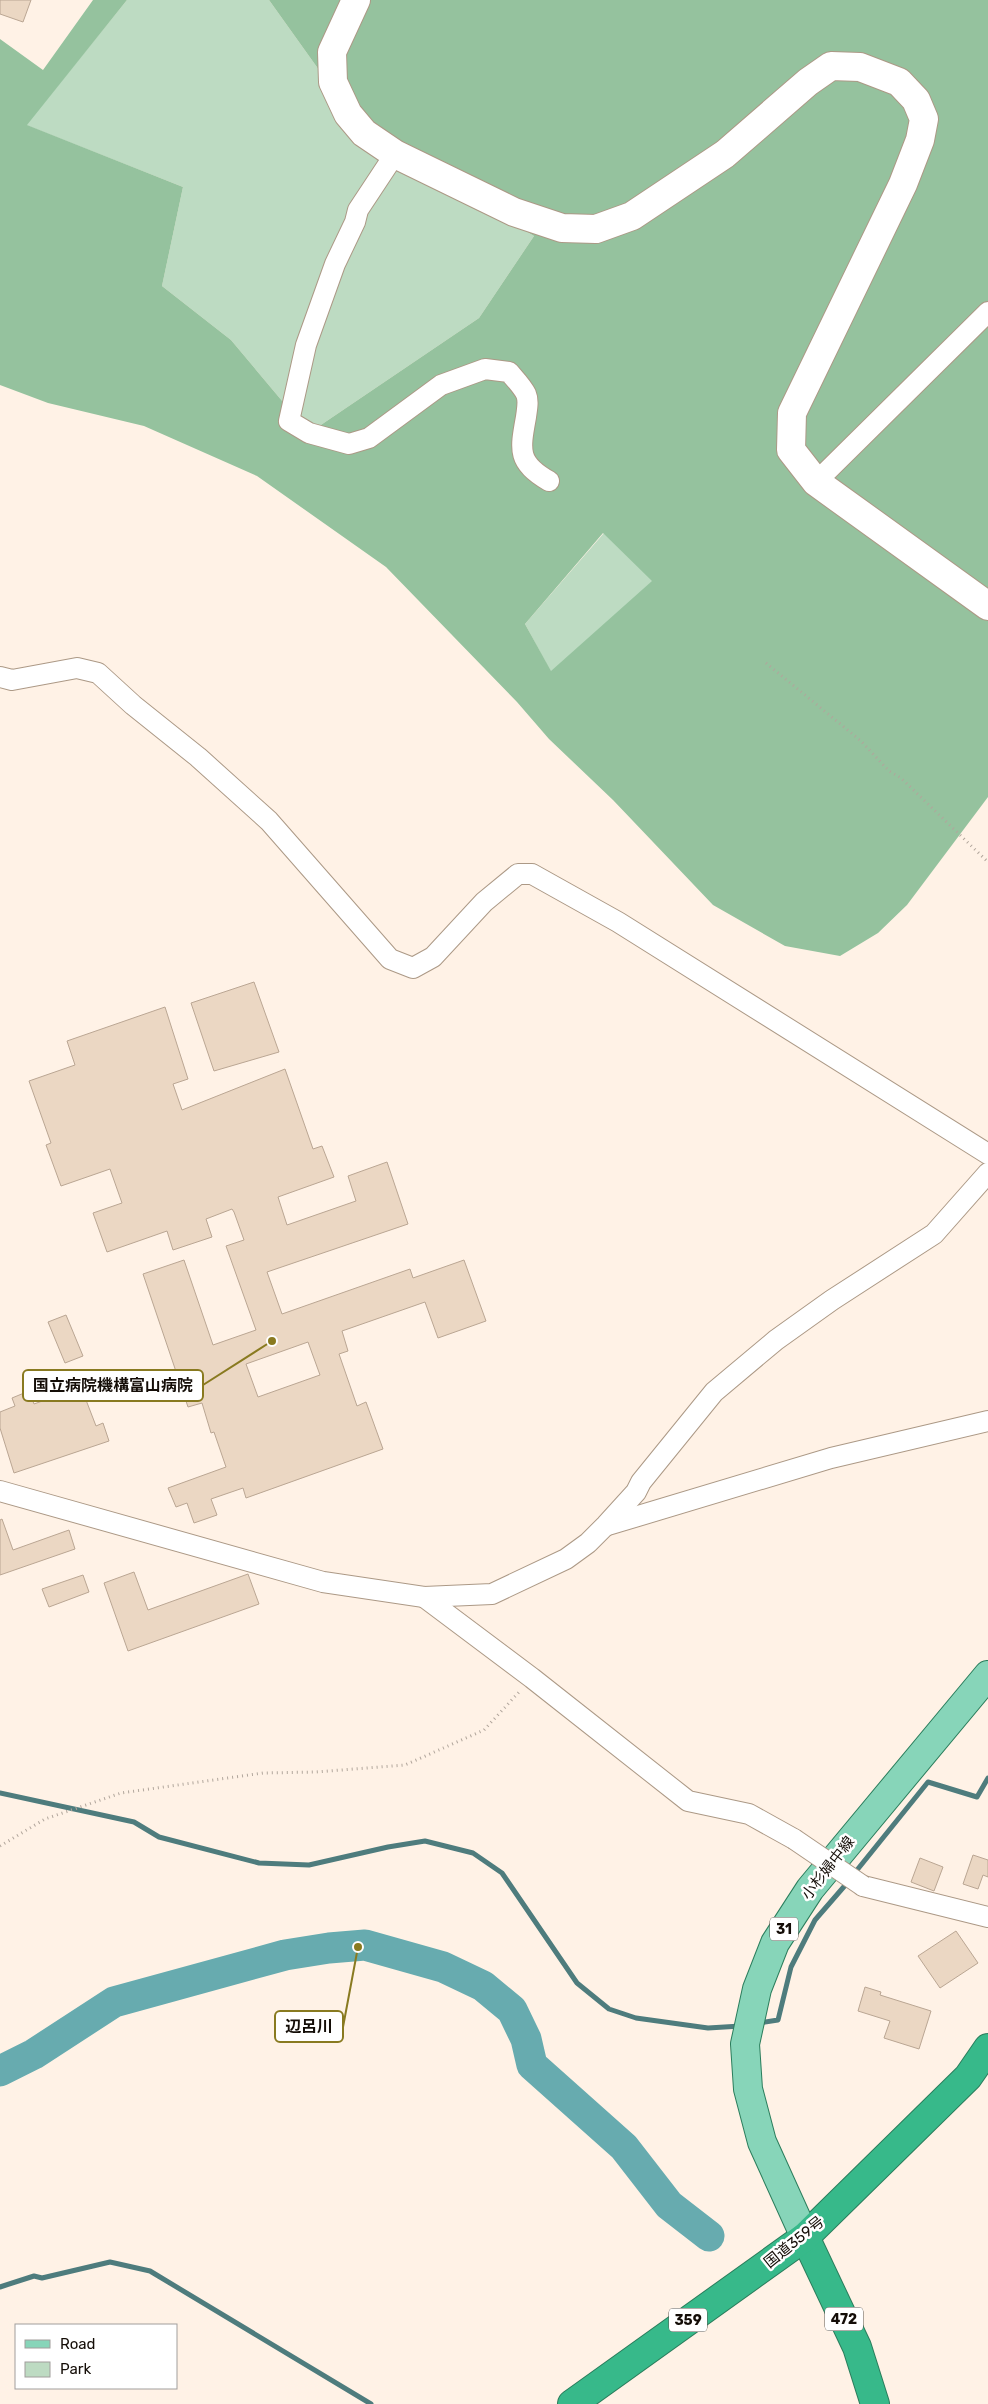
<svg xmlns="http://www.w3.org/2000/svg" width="988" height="2404" font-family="Rubik,'Noto Sans JP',sans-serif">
<rect width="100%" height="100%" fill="#fff2e6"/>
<g fill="#bddbc2">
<polygon points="127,0 269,0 364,133 534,236 479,318 309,433 231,340 162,286 183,187 26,125"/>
<polygon points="604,533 653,581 551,672 525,624"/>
</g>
<path fill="#95c29e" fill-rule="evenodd" d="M93,0H127L27,125L183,187L162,286L231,340L309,433L479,318L534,236L364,133L269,0H988V797L907,905L878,933L840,956L785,946L713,905L613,800L549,739L517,702L386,567L257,476L144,426L48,403L0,385V39L43,70ZM603,533L652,581L551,671L525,624Z"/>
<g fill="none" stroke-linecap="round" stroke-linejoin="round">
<g stroke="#4e7c7d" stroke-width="5">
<polyline points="0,1793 134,1822 159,1837 259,1863 309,1865 388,1847 425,1841 473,1853 502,1873 577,1983 609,2009 636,2018 708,2028 741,2026"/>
<polyline points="853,1875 928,1782 977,1797 988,1778"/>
<polyline points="759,2023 778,2020 791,1967 815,1920 848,1882"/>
<polyline points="0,2287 34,2276 42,2278 110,2262 150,2271 371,2404"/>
</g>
<polyline stroke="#67abaf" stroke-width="31" points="0,2071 34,2054 114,2002 285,1955 329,1948 365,1945 443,1967 483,1986 512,2010 526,2039 532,2065 624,2147 669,2205 709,2236"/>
</g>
<g fill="#ebd7c3" stroke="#baa693" fill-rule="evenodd">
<polygon points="0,0 31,0 23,22 0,14"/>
<polygon points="254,982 279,1052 214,1071 191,1003"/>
<path d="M165,1007L188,1079L173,1084L182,1110L285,1069L313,1149L322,1146L334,1177L278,1197L287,1225L356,1201L348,1176L387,1162L408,1224L267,1272L282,1314L410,1269L413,1278L464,1260L486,1321L438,1338L425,1302L342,1331L348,1351L339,1354L357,1406L366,1402L383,1449L246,1498L243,1488L211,1499L217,1515L194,1523L187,1503L176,1507L168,1488L226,1467L214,1432L211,1433L202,1403L188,1407L143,1274L184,1260L213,1345L256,1330L226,1246L244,1240L234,1212L232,1209L206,1219L212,1237L173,1250L167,1231L107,1252L93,1213L122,1203L110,1169L61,1186L46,1145L51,1143L29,1081L75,1065L67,1041ZM308,1342L320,1375L258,1397L246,1364Z"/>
<polygon points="66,1315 83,1356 65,1363 48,1322"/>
<polygon points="81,1387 96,1426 103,1423 109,1441 14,1473 0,1428 0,1412 15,1406 12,1398 29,1391 34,1404"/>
<polygon points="2,1519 13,1550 69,1530 75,1549 0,1575 0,1520"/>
<polygon points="134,1572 148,1610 248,1574 259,1604 128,1651 104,1583"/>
<polygon points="83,1575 89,1592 49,1607 42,1589"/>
<polygon points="973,1855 988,1860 988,1877 983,1875 978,1889 963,1884"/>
<polygon points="920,1858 943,1867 934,1891 911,1882"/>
<polygon points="956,1931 978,1963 940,1988 918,1956"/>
<polygon points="865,1987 881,1992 880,1995 931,2011 919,2049 884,2038 890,2021 858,2011"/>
</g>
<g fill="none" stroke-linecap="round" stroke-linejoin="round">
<defs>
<g id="street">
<path d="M395,154L358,210L355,222L335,264L306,345L289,421L309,433L349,444L369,438L441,385L485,369L509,372C514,378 522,386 526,394C529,401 527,409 526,417C520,450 517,463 549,481"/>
<polyline points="816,482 988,312"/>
<polyline points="0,677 12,680 77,668 98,673 133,705 198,757 269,821 390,959 413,968 433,957 484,902 518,874 532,874 618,922 988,1154"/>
<polyline points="0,1491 323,1582 424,1597 492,1594 566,1559 588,1543 606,1525 636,1492 641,1482 714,1392 776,1340 832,1300 934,1234 988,1173"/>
<polyline points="608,1525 831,1458 988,1421"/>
<polyline points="424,1597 532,1678 688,1801 749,1814 794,1839"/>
<polyline points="863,1886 988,1917"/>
</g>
<polyline id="secondary" points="356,0 332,52 333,82 348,114 364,133 395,154 514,212 562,228 596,229 632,216 725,154 808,82 831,66 860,67 899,82 916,100 924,119 920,140 903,184 792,413 791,450 816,482 988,606"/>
<polyline id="primary" points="805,2237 762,2142 748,2089 745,2044 757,1989 775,1943 810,1889 988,1675"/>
<g id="highway">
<polyline points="805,2237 857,2347 875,2404"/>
<polyline points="572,2404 805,2237 968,2077 988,2048"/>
</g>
</defs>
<use href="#street" stroke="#ac9986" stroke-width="22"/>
<use href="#secondary" stroke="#ac9986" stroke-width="30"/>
<use href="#primary" stroke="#2b7d5c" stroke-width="30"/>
<use href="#highway" stroke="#2b7d5c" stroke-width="30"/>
<g stroke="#b1a69c" stroke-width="3" stroke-dasharray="1 4" stroke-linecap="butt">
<polyline points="766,663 861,741 889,771 901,778 988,862"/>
<polyline points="0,1846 45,1819 121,1793 263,1773 316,1772 405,1765 484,1730 520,1691"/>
</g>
<use href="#street" stroke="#fff" stroke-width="20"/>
<use href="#secondary" stroke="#fff" stroke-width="28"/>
<use href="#primary" stroke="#87d5b9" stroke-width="28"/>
<use href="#highway" stroke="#37b98a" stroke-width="28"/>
<defs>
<polyline id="street-bridge" points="794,1839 863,1886"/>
</defs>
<use href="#street-bridge" stroke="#ac9986" stroke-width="22" stroke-linecap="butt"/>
<use href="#street-bridge" stroke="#fff" stroke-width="20"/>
</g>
<g text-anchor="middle" stroke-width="5" stroke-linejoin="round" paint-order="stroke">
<g fill="#fff" stroke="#5a5651" stroke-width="1">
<rect x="770" y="1917.5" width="28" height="23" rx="4"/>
<rect x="825" y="2307.5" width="38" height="23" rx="4"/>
<rect x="669" y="2308.5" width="38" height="23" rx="4"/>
</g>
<g font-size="14" font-weight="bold" fill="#140d07">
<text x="784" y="1934">31</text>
<text x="844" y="2324">472</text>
<text x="688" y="2325">359</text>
</g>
<g font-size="15" fill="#140d07" stroke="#fff">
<text transform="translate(828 1868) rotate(-52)" y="5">小杉婦中線</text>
<text transform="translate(794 2242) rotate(-39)" y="5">国道359号</text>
</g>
</g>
<path fill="none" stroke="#897a20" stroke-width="2" d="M272 1341L203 1385M358 1947L343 2027"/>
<g fill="#897a20" stroke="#fff" stroke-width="2">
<circle cx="272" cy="1341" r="5"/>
<circle cx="358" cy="1947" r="5"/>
</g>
<g fill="#fff" stroke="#897a20" stroke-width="2">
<rect x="23" y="1370" width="180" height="31" rx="5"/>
<rect x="275" y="2011" width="68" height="31" rx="5"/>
</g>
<g font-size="16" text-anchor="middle" font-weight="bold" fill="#140d07">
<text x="113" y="1391">国立病院機構富山病院</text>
<text x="309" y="2032">辺呂川</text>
</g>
<rect x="15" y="2324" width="162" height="65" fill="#ffffff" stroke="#a19e9c"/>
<rect x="25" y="2340" width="25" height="8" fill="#87d5b9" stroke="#a19e9c"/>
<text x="60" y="2349" font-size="15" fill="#140d07">Road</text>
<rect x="25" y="2362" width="25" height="15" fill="#bddbc2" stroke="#a19e9c"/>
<text x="60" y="2374" font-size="15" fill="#140d07">Park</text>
</svg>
